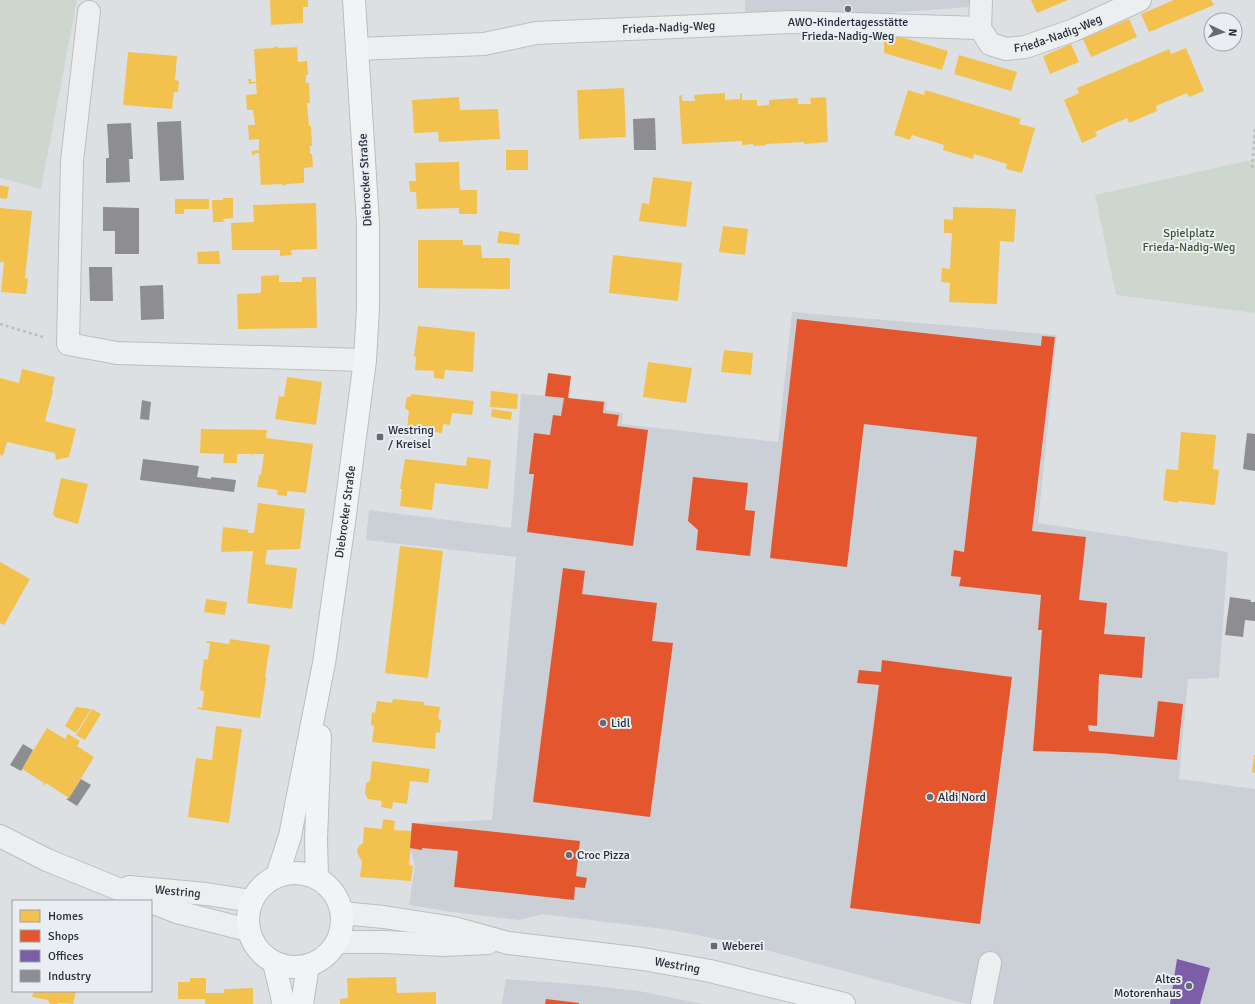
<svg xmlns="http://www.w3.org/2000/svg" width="1255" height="1004" font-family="Signika,sans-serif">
<rect width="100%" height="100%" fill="#dde0e3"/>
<g fill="#cbcfd6">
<polygon points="745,0 971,0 968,7 805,19 805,10 745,12"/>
<polygon points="792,312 1057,335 1038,523 1228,552 1219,678 1188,679 1179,779 1255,789 1255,1004 967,1004 743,944 671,930 542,914 519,920 445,911 409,905 415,866 410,848 412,823 492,820 516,557 366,540 369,510 511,528 521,394 607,401 606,410 623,413 622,424 778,442"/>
<polygon points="506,979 586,985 639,991 703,1004 502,1004"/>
</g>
<g fill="#ced7ce">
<polygon points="0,0 77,0 41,189 0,178"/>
<polygon points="1255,159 1255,313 1116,295 1095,195"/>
</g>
<g fill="#f2c14e">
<polygon points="270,0 308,0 308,7 303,7 303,23 271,25"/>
<polygon points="1031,0 1068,0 1037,13"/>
<polygon points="1174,0 1211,0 1214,5 1149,32 1141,14"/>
<polygon points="1129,19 1137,37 1091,57 1083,39"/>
<polygon points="884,32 948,51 942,70 884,53"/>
<polygon points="1071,44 1079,62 1050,74 1043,56"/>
<polygon points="276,46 279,48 297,47 298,62 307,61 308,75 306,75 306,83 309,83 310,103 307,103 309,126 311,126 312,146 310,146 310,154 312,154 313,167 304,168 304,183 287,184 284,186 281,184 261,185 259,153 254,153 255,155 252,155 252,151 259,150 259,139 249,140 248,125 255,125 253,110 247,110 246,95 257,94 256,83 249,84 248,79 251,79 251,82 256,82 254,49 273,48"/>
<polygon points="1186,48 1204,91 1189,97 1187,93 1156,106 1157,111 1129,123 1127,118 1095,132 1097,136 1082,143 1064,100 1079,93 1077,88 1169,49 1171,54"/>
<polygon points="128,52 177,56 175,80 179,81 178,92 174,92 172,109 123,105"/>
<polygon points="959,55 1017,72 1011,91 954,74"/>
<polygon points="624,88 626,137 579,139 577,90"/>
<polygon points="908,90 924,95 925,90 1021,119 1019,124 1035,128 1022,173 1006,169 1007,164 974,154 973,159 943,150 944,145 912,135 910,140 894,135"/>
<polygon points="725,93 725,100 740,99 740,93 742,93 742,100 757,100 757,106 769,105 769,100 798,98 798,104 811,104 810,98 826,97 828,142 804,144 804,142 766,144 766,145 754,146 753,144 742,145 742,141 682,144 679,96 682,95 682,101 695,101 694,95"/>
<polygon points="459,97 460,110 498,109 500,139 439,142 438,132 414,133 412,100"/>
<rect x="506" y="150" width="22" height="20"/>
<polygon points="459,162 460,190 477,190 477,214 459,214 459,208 417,209 416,192 410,192 409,181 416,181 415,163"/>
<polygon points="653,177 692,182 686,227 639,221 642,203 649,204"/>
<polygon points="0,185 9,187 7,199 0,198"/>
<polygon points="223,198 233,198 233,218 223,219 224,222 213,222 212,200 223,200"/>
<polygon points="175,199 209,199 209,209 184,209 184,214 175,214"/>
<polygon points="316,203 317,249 291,250 292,255 280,256 280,250 232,250 231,223 254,222 253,205"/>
<polygon points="953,207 1016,209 1014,242 1000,241 997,304 949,302 950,283 941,282 942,268 950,269 952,233 944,233 944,219 953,220"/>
<polygon points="0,208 32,211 25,278 28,279 26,294 1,292 4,262 0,262"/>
<polygon points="723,226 748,229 745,255 719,252"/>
<polygon points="499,231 520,234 519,245 497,243"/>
<polygon points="418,240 463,240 463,245 481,245 482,258 510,258 510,289 418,288"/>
<polygon points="219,251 220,264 198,264 197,252"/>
<polygon points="613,255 682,263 678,301 609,293"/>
<polygon points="279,275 279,282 302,282 302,277 316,277 317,328 238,329 237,294 261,293 261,276"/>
<polygon points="418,326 475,332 473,372 445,370 444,379 434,378 434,371 415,370 416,357 414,356"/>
<polygon points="724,350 753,353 751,375 721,372"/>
<polygon points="648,362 692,368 686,403 643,397"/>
<polygon points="22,369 55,377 52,390 53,391 45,421 76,429 69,457 56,460 55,453 7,442 3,456 0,455 0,378 19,383"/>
<polygon points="287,377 322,382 316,425 275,419 279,396 284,397"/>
<polygon points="491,391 518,394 517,409 490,407"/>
<polygon points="411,394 474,401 472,415 452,413 450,425 443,424 442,433 407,429 409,411 406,409 405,406 407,397 411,396"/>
<polygon points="492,409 512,412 511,420 491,417"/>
<polygon points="201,429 267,430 266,438 313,444 306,493 287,491 287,496 277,495 278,490 257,487 259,475 261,475 264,454 253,454 252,456 252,454 237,454 237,463 223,463 224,454 200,453"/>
<polygon points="1181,432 1216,435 1213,469 1219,470 1215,505 1178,501 1178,503 1163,500 1166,469 1178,470"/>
<polygon points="467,457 491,460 488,489 435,483 432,510 400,506 402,489 400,489 405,459 466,466"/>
<polygon points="61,478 88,484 78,524 55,517 53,514"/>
<polygon points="258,503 305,509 300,549 267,550 265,564 297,568 292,609 247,603 253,551 221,552 223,527 248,530 248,533 254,533"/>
<polygon points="400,546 443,551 428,678 385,673"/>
<polygon points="0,562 30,579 4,625 0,623"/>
<polygon points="206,599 227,602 225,615 204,612"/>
<polygon points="230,639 270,645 265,677 266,677 266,679 260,718 197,709 198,707 202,708 204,691 200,690 204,659 208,660 210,643 206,643 207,641 229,644"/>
<polygon points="393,699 424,702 424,705 440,707 438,719 441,720 440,733 436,732 435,749 372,742 374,726 371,725 372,712 375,713 377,701 392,703"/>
<polygon points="76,707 91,709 76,733 65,726"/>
<polygon points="92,709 101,714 85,740 76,735"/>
<polygon points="216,726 242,729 229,823 188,817 196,758 212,760"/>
<polygon points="47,728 65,739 68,734 80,741 77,746 94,757 69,798 46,783 43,787 44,783 22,769"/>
<polygon points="1254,755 1255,755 1255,773 1252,772"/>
<polygon points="372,761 430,769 428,783 410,781 407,804 393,802 392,809 381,807 382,801 368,799 365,794 366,783 370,781"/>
<polygon points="383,819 395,821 394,830 412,831 409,865 413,866 411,881 360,877 362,861 358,855 357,850 359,846 363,843 364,827 382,829"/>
<polygon points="396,977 397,993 436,992 436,1004 340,1004 340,999 348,998 347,978"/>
<polygon points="190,978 206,978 206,993 224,993 224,989 253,988 253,1004 205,1004 205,999 178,999 178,982 190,982"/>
<polygon points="34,991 76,991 73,1004 59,1003 57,1004 50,1004 48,1000 32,997"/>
</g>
<g fill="#e4572e">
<polygon points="797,319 1041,346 1042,336 1055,337 1032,531 1086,537 1079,600 1107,603 1104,634 1145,637 1142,678 1099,674 1097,726 1088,725 1089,731 1154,737 1158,701 1183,704 1177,760 1101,753 1033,751 1042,630 1038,630 1041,595 959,586 961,577 951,576 954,550 964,552 977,437 864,424 847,567 770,558"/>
<polygon points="548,373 571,376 568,398 604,402 603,413 619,415 617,426 648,430 633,546 527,532 534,474 529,474 534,433 550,435 553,415 561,416 564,398 545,396"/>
<polygon points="693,477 748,483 745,510 755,511 750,556 696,550 698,530 688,521"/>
<polygon points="563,568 585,571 582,594 657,603 652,641 673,643 650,817 533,802"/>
<polygon points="882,660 1012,677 980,924 850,908 879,685 857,683 859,670 881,672"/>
<polygon points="412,823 580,841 576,876 587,878 585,888 575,887 574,900 454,887 458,851 422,848 422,850 410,848"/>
<polygon points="546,999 579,1003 579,1004 545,1004"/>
</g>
<polygon fill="#7b5ea7" points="1177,959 1210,968 1200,1004 1170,1004"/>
<g fill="#8d8d92">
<polygon points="655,118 656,150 634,150 633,119"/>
<polygon points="181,121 184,180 160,181 157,122"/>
<polygon points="131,123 133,159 129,159 130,182 106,183 106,158 109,158 107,124"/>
<polygon points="103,207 139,208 139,254 115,254 115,231 103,231"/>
<polygon points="89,267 112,267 113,301 90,301"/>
<polygon points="163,285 164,319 141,320 140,286"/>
<polygon points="142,400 151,402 149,420 140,419"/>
<polygon points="1247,433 1255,434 1255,471 1243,469"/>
<polygon points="143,459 199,466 197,477 211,479 211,477 236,480 234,492 140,480"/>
<polygon points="1230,597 1251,600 1250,602 1255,602 1255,621 1245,620 1243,637 1225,635"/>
<polygon points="23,744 33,750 21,771 10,765"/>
<polygon points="81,779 91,785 77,806 66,799 69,798"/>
</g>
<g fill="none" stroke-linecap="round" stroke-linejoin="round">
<defs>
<g id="minor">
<path id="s1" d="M981,0L980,28L990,44L1006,49L1025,47L1074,30L1140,0"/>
<polyline points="89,12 72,161 68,344 117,353 365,360"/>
<path id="s2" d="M357,49L484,44L536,33L793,22L980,28"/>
<polyline points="0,836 47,860 148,901"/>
<path id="s3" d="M129,887L206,894L252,901"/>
<polyline points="151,902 177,912 248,930"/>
<path id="s4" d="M342,913L384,917L454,928L508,943L643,959L710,971L844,1004"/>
<polyline points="337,942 384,942 444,945 488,943"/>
<polyline points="982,1004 990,963"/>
</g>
<g id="major">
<circle cx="295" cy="920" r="47"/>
<path id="s5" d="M277,876L290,836L324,663L344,522L365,360L368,308V224L354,0"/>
<polyline points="317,878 316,840 320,736"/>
<polyline points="274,963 282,996 283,1004"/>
<polyline points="302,1004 308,966"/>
</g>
</defs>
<use href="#minor" stroke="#bcbec1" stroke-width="24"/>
<use href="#major" stroke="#babdc1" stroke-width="24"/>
<g stroke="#bbbec2" stroke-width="2.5" stroke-dasharray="3 3" stroke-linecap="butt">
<polyline points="1252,168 1255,126"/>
<polyline points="0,324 43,337"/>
</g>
<use href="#minor" stroke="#edeef0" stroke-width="22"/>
<use href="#major" stroke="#f2f3f4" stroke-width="22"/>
</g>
<g fill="#666c76" stroke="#eaeef3" stroke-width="1.5">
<circle cx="848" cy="9" r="4"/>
<rect x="376" y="433" width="8" height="8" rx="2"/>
<circle cx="603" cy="723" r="4"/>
<circle cx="930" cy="797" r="4"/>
<circle cx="569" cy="855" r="4"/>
<rect x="710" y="942" width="8" height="8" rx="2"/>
<circle cx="1189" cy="986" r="4"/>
</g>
<g text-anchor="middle" stroke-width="4" stroke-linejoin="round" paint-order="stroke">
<g font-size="12" fill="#262e3b" stroke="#eaeef3" text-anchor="start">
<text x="848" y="26" text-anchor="middle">AWO-Kindertagesstätte<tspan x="848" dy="14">Frieda-Nadig-Weg</tspan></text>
<text x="388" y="434">Westring<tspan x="388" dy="14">/ Kreisel</tspan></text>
<text x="611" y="727">Lidl</text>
<text x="938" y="801">Aldi Nord</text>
<text x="577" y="859">Croc Pizza</text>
<text x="722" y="950">Weberei</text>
<text x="1181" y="983" text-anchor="end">Altes<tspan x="1181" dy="14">Motorenhaus</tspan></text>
</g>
<g font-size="12" fill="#262e3b" stroke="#eaeef3">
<text dy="4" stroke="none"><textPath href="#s2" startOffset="313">Frieda-Nadig-Weg</textPath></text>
<text dy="4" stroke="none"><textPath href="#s1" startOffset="118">Frieda-Nadig-Weg</textPath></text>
<text transform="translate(365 180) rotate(-93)" y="4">Diebrocker Straße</text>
<text dy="4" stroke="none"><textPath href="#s5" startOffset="371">Diebrocker Straße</textPath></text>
<text dy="4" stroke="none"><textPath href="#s3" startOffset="49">Westring</textPath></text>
<text dy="4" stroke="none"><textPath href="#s4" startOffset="340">Westring</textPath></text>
</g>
<g font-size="12" fill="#3a5733" stroke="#eaeef3">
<text x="1189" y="237">Spielplatz<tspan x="1189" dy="14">Frieda-Nadig-Weg</tspan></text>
</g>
</g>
<rect x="12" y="900" width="140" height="92" fill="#eaeef3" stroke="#9ca1a9"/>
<rect x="20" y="910" width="20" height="12" fill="#f2c14e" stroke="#9ca1a9"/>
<text x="48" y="920" font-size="12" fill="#262e3b">Homes</text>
<rect x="20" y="930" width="20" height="12" fill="#e4572e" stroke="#9ca1a9"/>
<text x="48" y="940" font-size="12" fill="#262e3b">Shops</text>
<rect x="20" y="950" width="20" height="12" fill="#7b5ea7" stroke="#9ca1a9"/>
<text x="48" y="960" font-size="12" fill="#262e3b">Offices</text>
<rect x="20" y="970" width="20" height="12" fill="#8d8d92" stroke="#9ca1a9"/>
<text x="48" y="980" font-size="12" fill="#262e3b">Industry</text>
<g transform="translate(1223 32) rotate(94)"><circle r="19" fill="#eaeef3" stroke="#9ca1a9"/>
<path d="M0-3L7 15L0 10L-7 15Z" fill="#666c76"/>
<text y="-6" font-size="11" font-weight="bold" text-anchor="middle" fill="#262e3b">N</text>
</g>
</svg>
